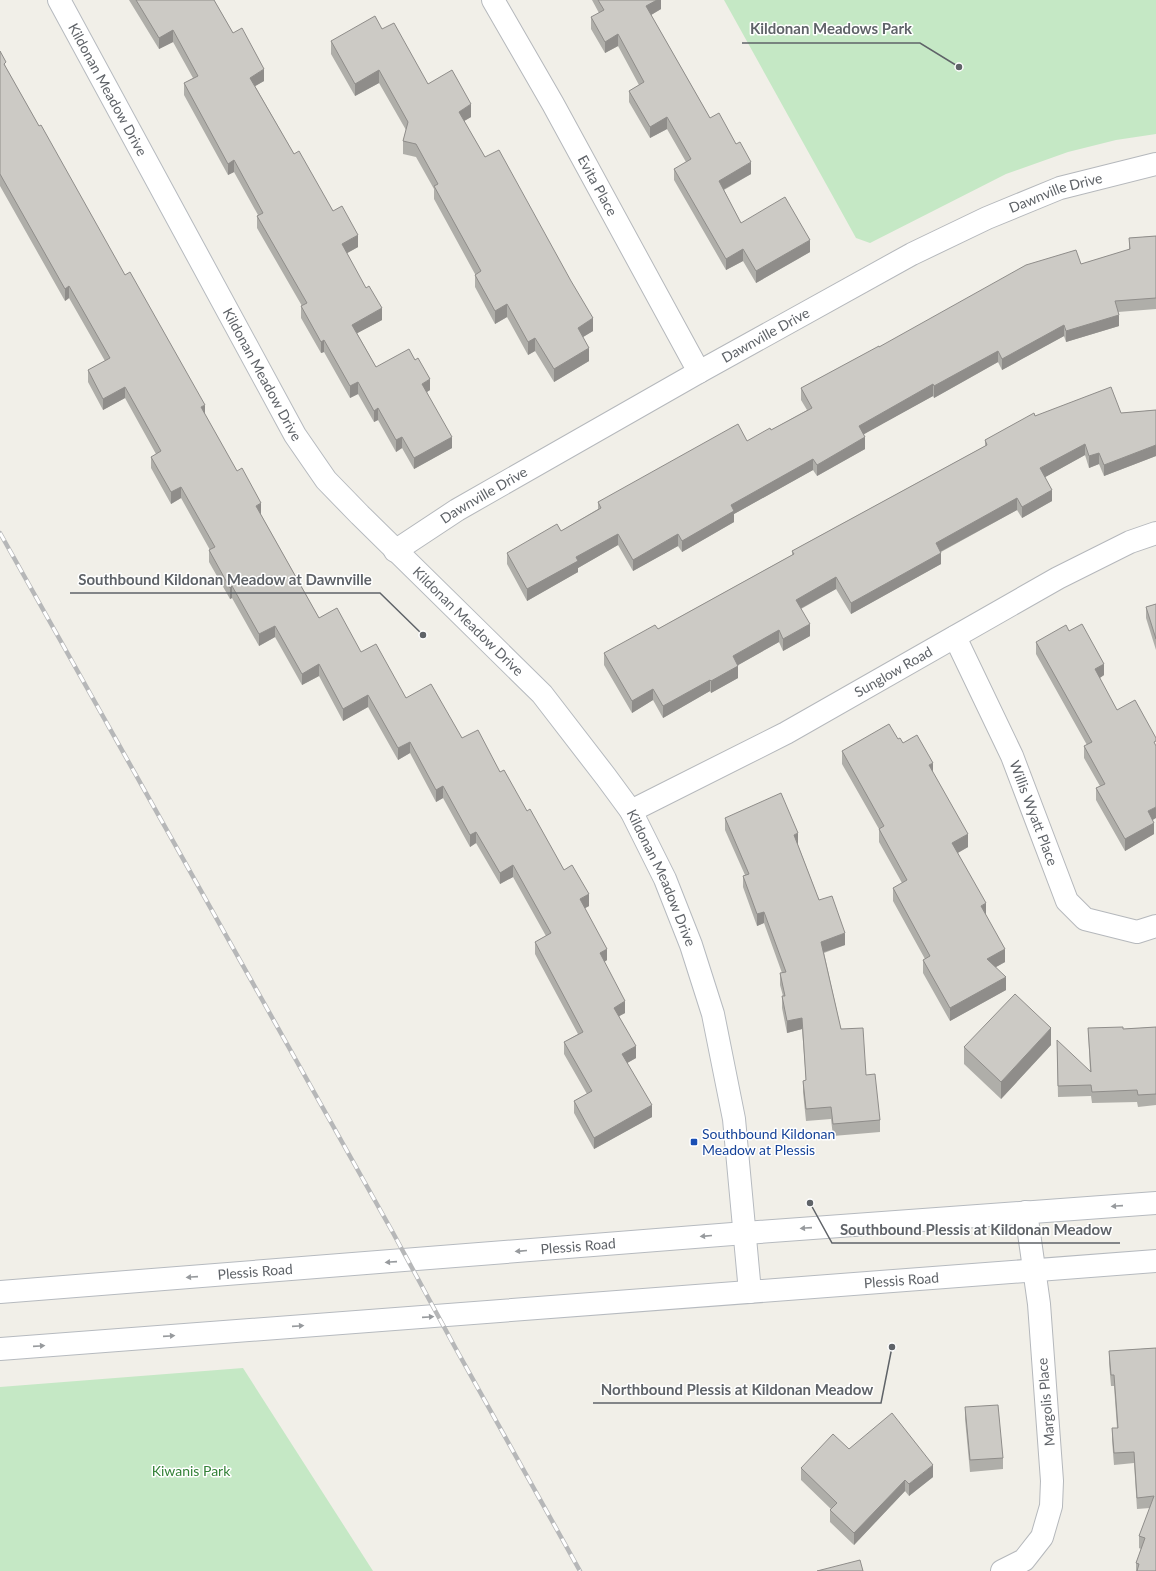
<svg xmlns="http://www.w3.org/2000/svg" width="1156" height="1571" font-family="Lato,sans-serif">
<rect width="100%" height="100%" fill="#f1efe8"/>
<g fill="#c5e8c5">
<polygon points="724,0 1156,0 1156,134 1116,140 1068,152 1006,174 870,243 856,238"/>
<polygon points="243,1368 373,1571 0,1571 0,1387"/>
</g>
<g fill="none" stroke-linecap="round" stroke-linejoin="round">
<defs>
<g id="street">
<path id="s1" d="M493,0L553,104L699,372"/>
<path id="s2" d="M395,551L457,510L699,372L912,254L987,218L1060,188L1156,164"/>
<path id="s3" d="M955,637L1012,756L1067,901L1085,919L1137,932L1156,926"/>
<path id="s4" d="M631,811L786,733L1058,578L1130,542L1156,533"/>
<polyline points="1002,1571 1024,1560 1042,1537 1051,1506 1052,1481 1039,1304 1026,1212"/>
</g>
<g id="secondary">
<path id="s5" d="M59,0L295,435L326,480L360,515L542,694L606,777L631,811L665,879L691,945L713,1014L734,1119L750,1292"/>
<path id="s6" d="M0,1292L745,1233L1156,1203"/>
<path id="s7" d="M0,1349L1156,1261"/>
</g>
</defs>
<use href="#street" stroke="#b5b8bc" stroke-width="24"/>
<use href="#secondary" stroke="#b6babf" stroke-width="24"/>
<use href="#street" stroke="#fff" stroke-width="22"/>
<use href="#secondary" stroke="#fff" stroke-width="22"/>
<defs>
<polyline id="rail" points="0,533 392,1231 456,1349 580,1571"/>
</defs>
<use href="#rail" stroke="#b6b7b8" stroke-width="4.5"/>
<use href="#rail" stroke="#fff" stroke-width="3" stroke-dasharray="9" stroke-linecap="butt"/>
</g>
<g fill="#afaea9">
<polygon points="129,0 214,0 233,33 264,81 255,86 294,154 358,247 347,253 382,320 357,333 376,367 430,390 427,392 452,448 414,469 402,448 396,452 378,420 374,422 358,394 350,398 324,352 321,353 301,318 301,306 302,306 257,228 257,216 258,215 234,172 228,175 184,95 184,83 193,78 173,42 159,49"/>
<polygon points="592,0 661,0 661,9 651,15 710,118 751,174 724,190 741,223 810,252 756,283 743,261 726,270 674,180 674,169 686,162 667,129 650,138 629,102 629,91 639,85 618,46 605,53 591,29 591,17 599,13"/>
<polygon points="382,29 428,84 471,117 464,121 485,157 593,331 583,337 589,361 554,382 535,351 528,355 507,317 495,324 475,287 475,274 434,199 434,189 416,157 403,154 403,141 406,130 379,83 355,96 331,54 331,41"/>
<polygon points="0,51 6,68 39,126 205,415 319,618 361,652 406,698 462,738 500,772 527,811 564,870 589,906 585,908 607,960 604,962 625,1013 619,1016 636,1058 627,1063 652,1117 594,1149 574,1113 574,1101 587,1094 564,1054 564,1042 578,1034 535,954 535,942 546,936 513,877 500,884 476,843 470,847 443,798 436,802 410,753 398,760 368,707 343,721 319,676 302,685 275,637 259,646 232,598 230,599 209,562 209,550 210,550 181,498 171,504 151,468 151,457 156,454 125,398 103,410 88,382 88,370 105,361 69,298 65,301 0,186"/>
<polygon points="1156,236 1156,309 1118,312 1119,326 1066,342 1064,336 1002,370 998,362 934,398 933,396 863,434 865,449 817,476 813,470 734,514 734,522 682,552 678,546 633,571 618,545 578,568 578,572 527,601 507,564 507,553 561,531 598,509 598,502 747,441 771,430 807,410 801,400 801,388 879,347 1081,264 1129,250 1129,238"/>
<polygon points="1156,410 1156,456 1104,476 1099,464 1089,468 1085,455 1045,477 1052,501 1022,518 1017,510 941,552 941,564 851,614 836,589 801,609 810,636 783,651 779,642 738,665 738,678 711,693 710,691 663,718 653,700 632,713 604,665 604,653 658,629 792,555 792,551 985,446 985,440 1035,416 1121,413"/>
<polygon points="1156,604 1156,650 1146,618 1146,607"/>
<polygon points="1069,631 1104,675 1100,678 1152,820 1154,834 1125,851 1096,800 1096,788 1100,786 1084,758 1084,746 1087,745 1036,654 1036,642"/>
<polygon points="898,739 903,743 933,773 968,847 958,853 986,915 1005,962 996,967 1006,990 950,1021 923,973 923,960 925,959 893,901 893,888 902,883 879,842 879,829 842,764 842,751"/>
<polygon points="725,818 798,844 798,845 819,900 845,945 824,953 841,1029 866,1075 880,1120 880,1132 833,1136 831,1119 806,1121 803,1092 803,1081 806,1080 802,1029 787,1033 782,1008 782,996 783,996 780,985 780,973 782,973 764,923 757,926 743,887 743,876 745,875 725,830"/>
<polygon points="1156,1027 1156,1105 1138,1107 1137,1102 1092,1103 1091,1096 1058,1097 1057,1051 1090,1071 1088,1028 1123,1029"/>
<polygon points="1051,1045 1001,1099 964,1064 964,1047"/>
<polygon points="1156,1348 1156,1571 1136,1571 1136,1563 1141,1549 1139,1548 1139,1536 1150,1508 1137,1509 1134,1463 1114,1465 1112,1440 1112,1428 1117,1428 1114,1386 1111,1386 1109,1363 1109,1351"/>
<polygon points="965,1407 1003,1458 1003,1469 970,1472 965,1419"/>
<polygon points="849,1449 933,1477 909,1496 905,1491 854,1545 830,1522 830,1510 831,1509 801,1480 801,1468"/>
</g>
<g fill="#8f8d8a">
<polygon points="657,0 661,0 661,9 646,18 646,6"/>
<polygon points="173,30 173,42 159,49 159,38"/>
<polygon points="618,34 618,46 605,53 605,42"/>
<polygon points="264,69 264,81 250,89 250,78"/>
<polygon points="379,70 379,83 355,96 355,84"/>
<polygon points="471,104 471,117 459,124 459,112"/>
<polygon points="667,117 667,129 650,138 650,127"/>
<polygon points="234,160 234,172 228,175 228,164"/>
<polygon points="751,162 751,174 719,192 719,181"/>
<polygon points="358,235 358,247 342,256 342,244"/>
<polygon points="810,240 810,252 756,283 756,271"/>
<polygon points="743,249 743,261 726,270 726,259"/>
<polygon points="69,286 69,298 65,301 65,289"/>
<polygon points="507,304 507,317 495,324 495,311"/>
<polygon points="382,308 382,320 352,336 352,325"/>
<polygon points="1119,315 1119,326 1066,342 1066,331"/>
<polygon points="593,318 593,331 578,340 578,328"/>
<polygon points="1064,325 1064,336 1002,370 1002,359"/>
<polygon points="535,338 535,351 528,355 528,342"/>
<polygon points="324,340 324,352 321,353 321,342"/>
<polygon points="589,348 589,361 554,382 554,369"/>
<polygon points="998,351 998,362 934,398 934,386"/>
<polygon points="430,379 430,390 422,395 422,384"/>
<polygon points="358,382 358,394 350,398 350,386"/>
<polygon points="933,384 933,396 859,437 859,426"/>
<polygon points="125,387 125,398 103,410 103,399"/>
<polygon points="205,405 205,417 201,407"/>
<polygon points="378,408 378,420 374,422 374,411"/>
<polygon points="402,437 402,448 396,452 396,440"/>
<polygon points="452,437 452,448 414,469 414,458"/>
<polygon points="865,437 865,449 817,476 817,465"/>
<polygon points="1085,444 1085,455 1040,480 1040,468"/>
<polygon points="1156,445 1156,456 1104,476 1104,465"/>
<polygon points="1099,453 1099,464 1089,468 1089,456"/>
<polygon points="813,459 813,470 734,514 734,522 682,552 682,541 731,505"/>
<polygon points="181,487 181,498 171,504 171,492"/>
<polygon points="1052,490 1052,501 1022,518 1022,507"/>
<polygon points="1017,498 1017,510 936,554 936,543"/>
<polygon points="261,503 261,515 256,518 256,506"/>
<polygon points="618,534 618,545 578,568 578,572 527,601 527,589 576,557"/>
<polygon points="678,534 678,546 633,571 633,560"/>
<polygon points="941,553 941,564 851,614 851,603"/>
<polygon points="836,577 836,589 796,611 796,600"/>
<polygon points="232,586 232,598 230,599 230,588"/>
<polygon points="810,624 810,636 783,651 783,639"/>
<polygon points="275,626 275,637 259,646 259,634"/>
<polygon points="779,630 779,642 733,668 733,656"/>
<polygon points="319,664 319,676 302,685 302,674"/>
<polygon points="1104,664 1104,675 1095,681 1095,669"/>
<polygon points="738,666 738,678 711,693 711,681"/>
<polygon points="710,680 710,691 663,718 663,706"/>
<polygon points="653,689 653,700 632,713 632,701"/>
<polygon points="368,695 368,707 343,721 343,709"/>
<polygon points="410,742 410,753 398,760 398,748"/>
<polygon points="933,763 933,776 929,765"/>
<polygon points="443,786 443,798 436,802 436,790"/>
<polygon points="1156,807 1156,818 1148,823 1148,811"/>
<polygon points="1154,823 1154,834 1125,851 1125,839"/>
<polygon points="476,832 476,843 470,847 470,835"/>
<polygon points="798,833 798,844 794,846 794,835"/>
<polygon points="968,834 968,847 952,856 952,843"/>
<polygon points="513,865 513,877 500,884 500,873"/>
<polygon points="589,894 589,906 580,911 580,899"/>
<polygon points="986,903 986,916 981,906"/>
<polygon points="764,912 764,923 757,926 757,914"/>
<polygon points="845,933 845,945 821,953 821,942"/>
<polygon points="607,949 607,960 600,965 600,953"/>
<polygon points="1005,949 1005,962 987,972 987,959"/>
<polygon points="1006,977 1006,990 950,1021 950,1008"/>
<polygon points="625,1001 625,1013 614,1019 614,1008"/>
<polygon points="802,1018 802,1029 787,1033 787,1021"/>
<polygon points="1051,1028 1051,1045 1001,1099 1001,1082"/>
<polygon points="636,1046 636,1058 622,1066 622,1054"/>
<polygon points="652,1105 652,1117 594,1149 594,1138"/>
<polygon points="933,1465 933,1477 909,1496 909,1484"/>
<polygon points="905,1480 905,1491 854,1545 854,1533"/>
</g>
<g fill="#cccac5" stroke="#8f8d8a">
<polygon points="136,0 214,0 233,33 242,28 264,69 250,78 294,154 299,151 333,211 342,206 358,235 342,244 366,288 369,286 382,308 352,325 376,367 409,349 415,360 418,358 430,379 422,384 452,437 414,458 402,437 396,440 378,408 374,411 358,382 350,386 324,340 321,342 301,306 307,303 257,216 263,213 234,160 228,164 184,83 198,76 173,30 159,38"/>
<polygon points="598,0 657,0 646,6 710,118 719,113 736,144 740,142 751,162 719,181 741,223 785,197 810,240 756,271 743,249 726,259 674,169 691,159 667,117 650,127 629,91 644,82 618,34 605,42 591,17 604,10"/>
<polygon points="375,16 382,29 394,23 428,84 452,70 471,104 459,112 485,157 499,150 571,281 593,318 578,328 589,348 554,369 535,338 528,342 507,304 495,311 475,275 481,271 434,186 438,184 416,144 403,141 408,122 379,70 355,84 331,41"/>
<polygon points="0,51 6,62 4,64 39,126 41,125 125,275 130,272 205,405 201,407 237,471 242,468 261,503 256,506 319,618 337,608 361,652 376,644 406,698 431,684 462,738 478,730 500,772 504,770 527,811 530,809 564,870 572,865 589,894 580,899 607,949 600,953 625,1001 614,1008 636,1046 622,1054 652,1105 594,1138 574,1101 592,1091 564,1042 583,1032 535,942 551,933 513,865 500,873 476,832 470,835 443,786 436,790 410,742 398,748 368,695 343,709 319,664 302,674 275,626 259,634 232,586 230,588 209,550 215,547 181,487 171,492 151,457 161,451 125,387 103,399 88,370 110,358 69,286 65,289 0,174"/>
<polygon points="1156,236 1156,298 1115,301 1119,315 1066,331 1064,325 1002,359 998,351 934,386 933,384 859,426 865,437 817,465 813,459 731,505 734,511 682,541 678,534 633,560 618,534 576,557 578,561 527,589 507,553 557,524 561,531 601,508 598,502 738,424 747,441 770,428 771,430 812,408 801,388 879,346 879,347 1026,265 1076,250 1081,264 1130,249 1129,238"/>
<polygon points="1111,387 1121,413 1156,410 1156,445 1104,465 1099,453 1089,456 1085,444 1040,468 1052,490 1022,507 1017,498 936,543 941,553 851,603 836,577 796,600 810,624 783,639 779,630 733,656 738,666 711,681 710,680 663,706 653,689 632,701 604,653 655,625 658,629 794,554 792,551 987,445 985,440 1034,413 1035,416"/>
<polygon points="1156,604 1156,639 1146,607"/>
<polygon points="1082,624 1104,664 1095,669 1117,710 1135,700 1156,738 1156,741 1154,742 1156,746 1156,807 1148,811 1154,823 1125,839 1096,788 1105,784 1084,746 1092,742 1036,642 1066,625 1069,631"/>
<polygon points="889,724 898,739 900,738 903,743 917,735 933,763 929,765 968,834 952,843 986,903 981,906 1005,949 987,959 1006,977 950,1008 923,960 930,956 893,888 907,880 879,829 884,826 842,751"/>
<polygon points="781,793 798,833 794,835 819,900 832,896 845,933 821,942 841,1029 863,1028 866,1075 875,1074 880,1120 833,1124 831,1107 806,1109 803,1081 806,1080 802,1018 787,1021 782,996 785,996 780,973 786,972 764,912 757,914 743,876 749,874 725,818"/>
<polygon points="1015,994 1051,1028 1001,1082 964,1047"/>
<polygon points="1123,1027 1123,1029 1156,1027 1156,1094 1138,1095 1137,1090 1092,1092 1091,1085 1058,1086 1057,1040 1091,1072 1088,1028"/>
<polygon points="1156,1348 1156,1571 1137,1571 1139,1564 1136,1563 1145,1538 1139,1536 1154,1496 1137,1498 1134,1452 1114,1453 1112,1428 1118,1428 1114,1375 1111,1375 1109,1351"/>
<polygon points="998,1405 1003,1458 970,1460 965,1407"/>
<polygon points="892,1413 933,1465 909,1484 905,1480 854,1533 830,1510 837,1503 801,1468 833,1434 849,1449"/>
<polygon points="860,1560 863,1571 817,1571"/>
</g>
<defs><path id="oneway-solid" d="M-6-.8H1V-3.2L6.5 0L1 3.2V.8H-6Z"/></defs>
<g fill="#979a9d">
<use href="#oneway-solid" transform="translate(1117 1206) rotate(176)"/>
<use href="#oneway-solid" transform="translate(806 1228) rotate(176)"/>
<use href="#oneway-solid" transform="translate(706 1236) rotate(175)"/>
<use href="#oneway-solid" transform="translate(521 1251) rotate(175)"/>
<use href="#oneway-solid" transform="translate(391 1262) rotate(176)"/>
<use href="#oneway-solid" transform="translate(192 1277) rotate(176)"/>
<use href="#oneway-solid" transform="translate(428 1317) rotate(-4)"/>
<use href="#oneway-solid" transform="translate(298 1326) rotate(-4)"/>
<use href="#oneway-solid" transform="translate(169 1336) rotate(-4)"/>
<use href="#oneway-solid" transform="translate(39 1346) rotate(-4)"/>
</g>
<rect fill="#1a4fb4" stroke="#fff" stroke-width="1.5" x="690" y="1138" width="8" height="8" rx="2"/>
<g text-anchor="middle" stroke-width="3" stroke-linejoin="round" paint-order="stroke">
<g font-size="14" fill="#5f6368" stroke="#fff">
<text dy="5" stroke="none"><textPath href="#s5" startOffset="102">Kildonan Meadow Drive</textPath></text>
<text dy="5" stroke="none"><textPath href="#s1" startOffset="213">Evita Place</textPath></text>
<text dy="5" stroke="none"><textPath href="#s2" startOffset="753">Dawnville Drive</textPath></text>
<text dy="5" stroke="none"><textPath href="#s2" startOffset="429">Dawnville Drive</textPath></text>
<text dy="5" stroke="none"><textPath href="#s5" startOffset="426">Kildonan Meadow Drive</textPath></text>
<text dy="5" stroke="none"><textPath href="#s2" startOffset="105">Dawnville Drive</textPath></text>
<text dy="5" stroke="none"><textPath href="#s5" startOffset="750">Kildonan Meadow Drive</textPath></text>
<text dy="5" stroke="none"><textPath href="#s4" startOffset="297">Sunglow Road</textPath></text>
<text dy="5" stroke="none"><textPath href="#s3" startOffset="193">Willis Wyatt Place</textPath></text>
<text dy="5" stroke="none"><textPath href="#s5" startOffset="1074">Kildonan Meadow Drive</textPath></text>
<text dy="5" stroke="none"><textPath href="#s6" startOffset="580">Plessis Road</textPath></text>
<text dy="5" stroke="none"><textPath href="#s6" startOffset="256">Plessis Road</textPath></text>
<text dy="5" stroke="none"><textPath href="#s7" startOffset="904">Plessis Road</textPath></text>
<text transform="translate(1046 1402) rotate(-95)" y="5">Margolis Place</text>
</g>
<g font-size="14" fill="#164399" stroke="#fff" text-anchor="start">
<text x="702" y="1139">Southbound Kildonan<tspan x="702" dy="16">Meadow at Plessis</tspan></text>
</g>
<g font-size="14" fill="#348238" stroke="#fff">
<text x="191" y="1476">Kiwanis Park</text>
</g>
</g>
<path fill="none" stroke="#5f6368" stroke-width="1.5" d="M959 67L920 43H742M423 635L380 593H70M810 1203L832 1243H1120M892 1347L881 1403H593"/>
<g fill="#5f6368" stroke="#fff" stroke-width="1.5">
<circle cx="959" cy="67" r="4"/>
<circle cx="423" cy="635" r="4"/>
<circle cx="810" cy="1203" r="4"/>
<circle cx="892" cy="1347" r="4"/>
</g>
<g font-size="15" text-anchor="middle" font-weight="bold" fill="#5f6368" stroke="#fff" stroke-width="3" stroke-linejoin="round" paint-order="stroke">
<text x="831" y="34">Kildonan Meadows Park</text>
<text x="225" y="585">Southbound Kildonan Meadow at Dawnville</text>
<text x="976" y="1235">Southbound Plessis at Kildonan Meadow</text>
<text x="737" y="1395">Northbound Plessis at Kildonan Meadow</text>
</g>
</svg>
